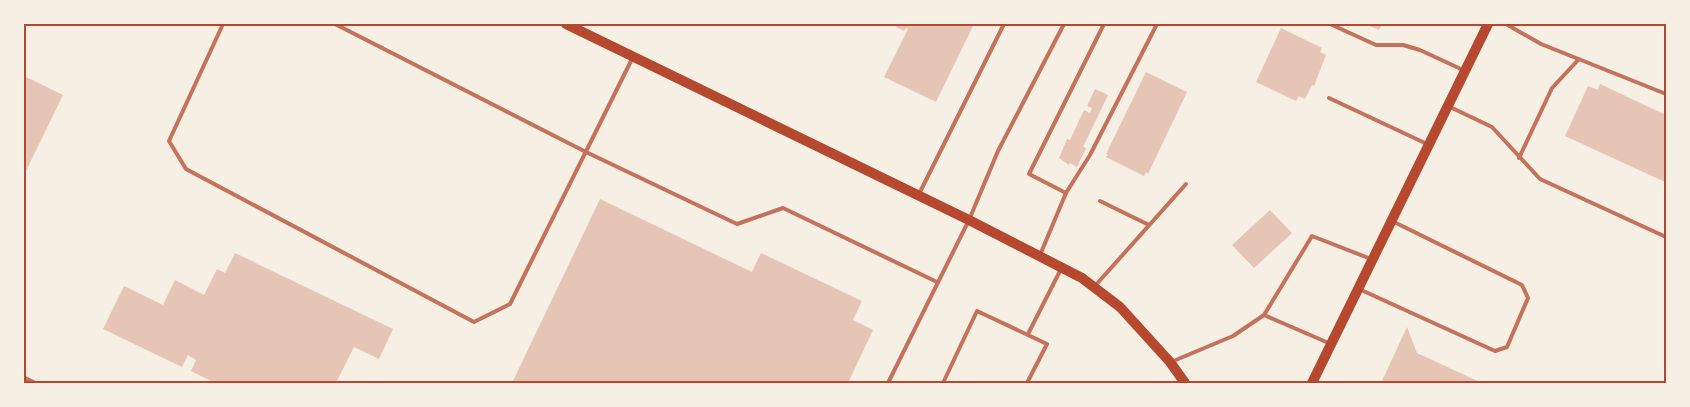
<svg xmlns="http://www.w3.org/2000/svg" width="1690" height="407" font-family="Manrope,sans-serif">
<rect width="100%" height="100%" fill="#f6efe4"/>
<g fill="#e6c5b7">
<polygon points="898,24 974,24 936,102 884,77 908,29 906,28 904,31 896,27"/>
<polygon points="1365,24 1382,24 1379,30"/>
<polygon points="1281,28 1322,48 1320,52 1326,55 1314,86 1312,85 1305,99 1299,96 1296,101 1256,82"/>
<polygon points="1146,72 1187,92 1148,174 1146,172 1144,176 1106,157 1108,154 1106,154"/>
<polygon points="24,76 63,95 24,175"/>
<polygon points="1600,84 1666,115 1665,182 1565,136 1588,86 1598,90"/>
<polygon points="1095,89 1108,95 1083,147 1086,148 1077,167 1070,163 1069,165 1059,158 1067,139 1070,140 1084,110 1090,113 1092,108 1087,106"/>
<polygon points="600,199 752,272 761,253 862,301 853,320 873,330 848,383 512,383"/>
<polygon points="1270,210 1292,233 1254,268 1232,245"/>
<polygon points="235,253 393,329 379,359 354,347 336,383 215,383 191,371 196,360 188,355 182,367 103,329 124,286 163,305 175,280 204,295 217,269 225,273"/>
<polygon points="1407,327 1417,353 1482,383 1381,383"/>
</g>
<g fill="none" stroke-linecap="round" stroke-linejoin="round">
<g stroke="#c5725c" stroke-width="4">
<polyline points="223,24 169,141 186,169 474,322 510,304 632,59"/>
<polyline points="335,24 586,152 737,224 783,208 937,282"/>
<polyline points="1330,24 1376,45 1403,45 1420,50 1463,70"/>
<polyline points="1506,24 1541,44 1666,94"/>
<polyline points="1329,98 1427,144"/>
<polyline points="1450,107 1492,127 1540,179 1666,237"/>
<polyline points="1519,158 1552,88 1579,59"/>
<polyline points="1066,193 1029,174 1104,24"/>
<polyline points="919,194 1004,24"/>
<polyline points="1100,201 1149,225"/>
<polyline points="1040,255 1066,193 1090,155 1157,24"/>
<polyline points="1094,287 1186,184"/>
<polyline points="1359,289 1495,351 1507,347 1528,298 1522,285 1392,221"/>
<polyline points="1264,315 1331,344"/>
<polyline points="1028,334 1061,269"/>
<polyline points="1171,362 1233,336 1264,315 1312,236 1371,259"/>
<polyline points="888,383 969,220 998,151 1064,24"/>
<polyline points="943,383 977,311 1047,344 1027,383"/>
</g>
<polyline stroke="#c5725c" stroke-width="5" points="24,378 34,383"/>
<g stroke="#b5482f" stroke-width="10">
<polyline points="566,24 969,220 1082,278 1120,307 1170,362 1185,383"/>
<polyline points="1312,383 1488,24"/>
</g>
</g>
<rect width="1690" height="407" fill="none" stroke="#f6efe4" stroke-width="50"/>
<rect x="25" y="25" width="1640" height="357" fill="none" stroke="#b5482f" stroke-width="2"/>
</svg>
